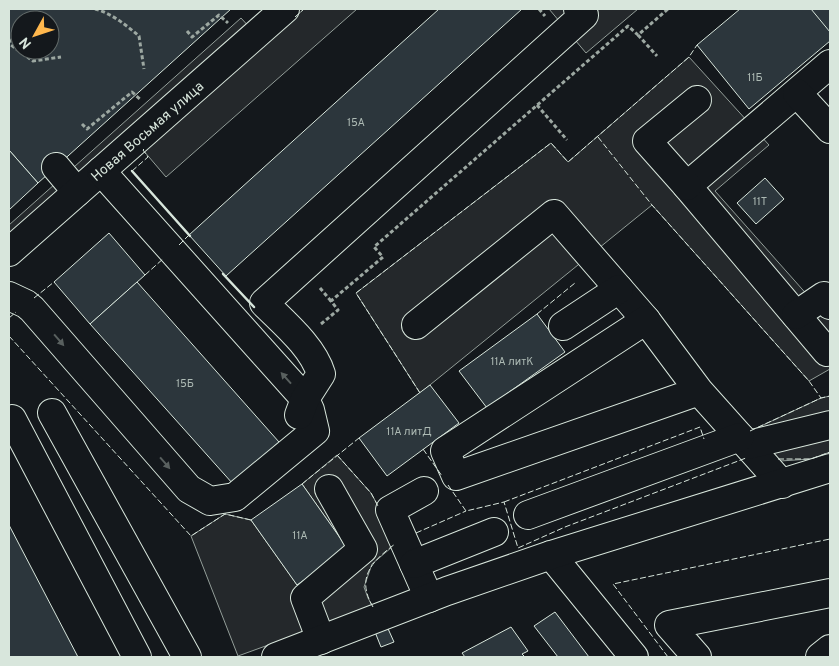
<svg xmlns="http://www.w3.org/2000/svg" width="839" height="666" font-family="Overpass,sans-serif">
<rect width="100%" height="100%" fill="#14181c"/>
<g fill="#24282b" stroke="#939e99">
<polygon points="304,9 357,9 166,177 143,150"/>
<polygon points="549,9 638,9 586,53"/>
<polygon points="241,18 252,30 9,246 9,225"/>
<polygon points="689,57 769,145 715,191 810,298 830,282 830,369 809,381 652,205 420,393 356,293 551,143 568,162"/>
<polygon points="830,396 830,452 811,459 780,461 762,451 746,433 821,398"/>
<polygon points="337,455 371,493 398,542 372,564 364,587 368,598 373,607 238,656 191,536 225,514 251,520 297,585 348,549 302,484"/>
</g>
<g fill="#2c363c" stroke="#d8e6dc" fill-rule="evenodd">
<path d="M9,9H231L38,183L9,150ZM20,20H50V50H20Z"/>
<polygon points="439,9 522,9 226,276 189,235"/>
<polygon points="740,9 818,9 830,24 830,41 749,109 697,45"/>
<polygon points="811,9 830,9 830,32"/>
<polygon points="9,150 38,183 9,210"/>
<polygon points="765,178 784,199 756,224 737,203"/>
<polygon points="109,233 145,275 90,324 54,282"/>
<polygon points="137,282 279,442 233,484 90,324"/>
<polygon points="537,314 565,352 487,408 459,371"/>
<polygon points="430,385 459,423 387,476 359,438"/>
<polygon points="302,484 348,549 297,585 251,520"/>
<polygon points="9,525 78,657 9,657"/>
<polygon points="555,612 589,657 558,657 534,626"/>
<polygon points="385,622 394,642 381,647 373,627"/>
<polygon points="511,627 528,651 522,654 525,657 465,657 462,653"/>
</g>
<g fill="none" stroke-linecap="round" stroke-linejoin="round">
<defs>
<g id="minor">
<polyline points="830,64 687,186 827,352 830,351"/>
<polyline points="797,93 830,129"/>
<polyline points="56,167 77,192"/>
<polyline points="687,186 647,141 697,100"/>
<polyline points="9,252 285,9"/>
<polyline points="9,296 26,304 32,309 189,489 210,501 235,497 315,431 310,410 305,399 101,171"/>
<polyline points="796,315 824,296 830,305"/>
<polyline points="416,325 554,214 646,320"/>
<polyline points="563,326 619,289"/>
<polyline points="699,391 646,320 445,451 456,476 699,391 782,484"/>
<polyline points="52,413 187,657"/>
<path d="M299,415L305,399L321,374C313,347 284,323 264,303L584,15L578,9"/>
<polyline points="12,419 137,657"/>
<polyline points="748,445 830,425"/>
<polyline points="424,491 390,510 429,598"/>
<polyline points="528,515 740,437"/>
<polyline points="551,555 634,657"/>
<polyline points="414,564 494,532"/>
<polyline points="321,640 305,598 363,549 329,489"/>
<polyline points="276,657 447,591 551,555 830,468"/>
<polyline points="697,657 669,625 830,593"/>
<polyline points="820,657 830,649"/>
</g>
</defs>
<use href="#minor" stroke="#d8e6dc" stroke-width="30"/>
<g stroke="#9da8a2" stroke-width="3" stroke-dasharray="4 2.5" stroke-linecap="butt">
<path d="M95,9C111,13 126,25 139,36L144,69"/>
<polyline points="539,9 545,16"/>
<polyline points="187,31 192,37 219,15 228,23"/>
<polyline points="638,35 657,56"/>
<polyline points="9,39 11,45 33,61 61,57"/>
<polyline points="537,105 567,140"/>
<polyline points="82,124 87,129 132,92 141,100"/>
<polyline points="320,288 331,301"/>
<polyline points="321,324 338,310 331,301 383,257 374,247 628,26 638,35 668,9"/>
</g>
<use href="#minor" stroke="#14181c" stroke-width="28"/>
<g stroke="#d8e6dc" stroke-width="1" stroke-dasharray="6 2.5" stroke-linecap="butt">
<polyline points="295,17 304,9"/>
<polyline points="598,137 652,205 809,381 821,398"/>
<polyline points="132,171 148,157 143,150 144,149"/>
<polyline points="179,245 189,235"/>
<polyline points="145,275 164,258"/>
<polyline points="34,298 54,282"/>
<polyline points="537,314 575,283"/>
<polyline points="9,318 16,312"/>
<polyline points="9,336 191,536 225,514 251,520"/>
<polyline points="420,393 356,293 551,143 568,162 689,57 697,45"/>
<polyline points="750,431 821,398 830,396"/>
<polyline points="423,449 442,476"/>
<polyline points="337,455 371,493 379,508"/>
<polyline points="778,459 811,459 830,452"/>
<polyline points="302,484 359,438"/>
<polyline points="448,485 466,511 504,502 518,548 565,527 746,458"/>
<polyline points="504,502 700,427 704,439"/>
<polyline points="416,533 466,511"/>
<path d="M373,607C356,578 371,562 395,544"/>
<polyline points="668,657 613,584 830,539"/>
</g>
<g stroke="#d8e6dc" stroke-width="2.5">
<polyline points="132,171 190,236"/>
<polyline points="223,274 254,307"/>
</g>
</g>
<defs><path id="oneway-solid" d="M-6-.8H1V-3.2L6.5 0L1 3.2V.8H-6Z" transform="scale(1.25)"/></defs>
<g fill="#59605f">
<use href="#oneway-solid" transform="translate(59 340) rotate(49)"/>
<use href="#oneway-solid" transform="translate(286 378) rotate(-132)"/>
<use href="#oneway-solid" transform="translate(165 463) rotate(49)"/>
</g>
<g text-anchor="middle" stroke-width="4" stroke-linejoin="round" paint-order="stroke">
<g font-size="11" fill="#adbab4">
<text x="755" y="81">11Б</text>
<text x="356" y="126">15А</text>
<text x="760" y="205">11Т</text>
<text x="512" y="365">11А литК</text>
<text x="185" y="387">15Б</text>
<text x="409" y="435">11А литД</text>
<text x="300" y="539">11А</text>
</g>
<g font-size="14" fill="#d8e6dc" stroke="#14181c">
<text transform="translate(147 131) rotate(-41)" y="5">Новая Восьмая улица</text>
</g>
</g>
<rect width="839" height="666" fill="none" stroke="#d8e6dc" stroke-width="20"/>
<g transform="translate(35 35) rotate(230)"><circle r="24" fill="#14181c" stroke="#626a69"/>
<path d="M0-4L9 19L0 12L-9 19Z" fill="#ffb74d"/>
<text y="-8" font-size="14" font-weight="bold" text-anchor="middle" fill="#d8e6dc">N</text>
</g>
</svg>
